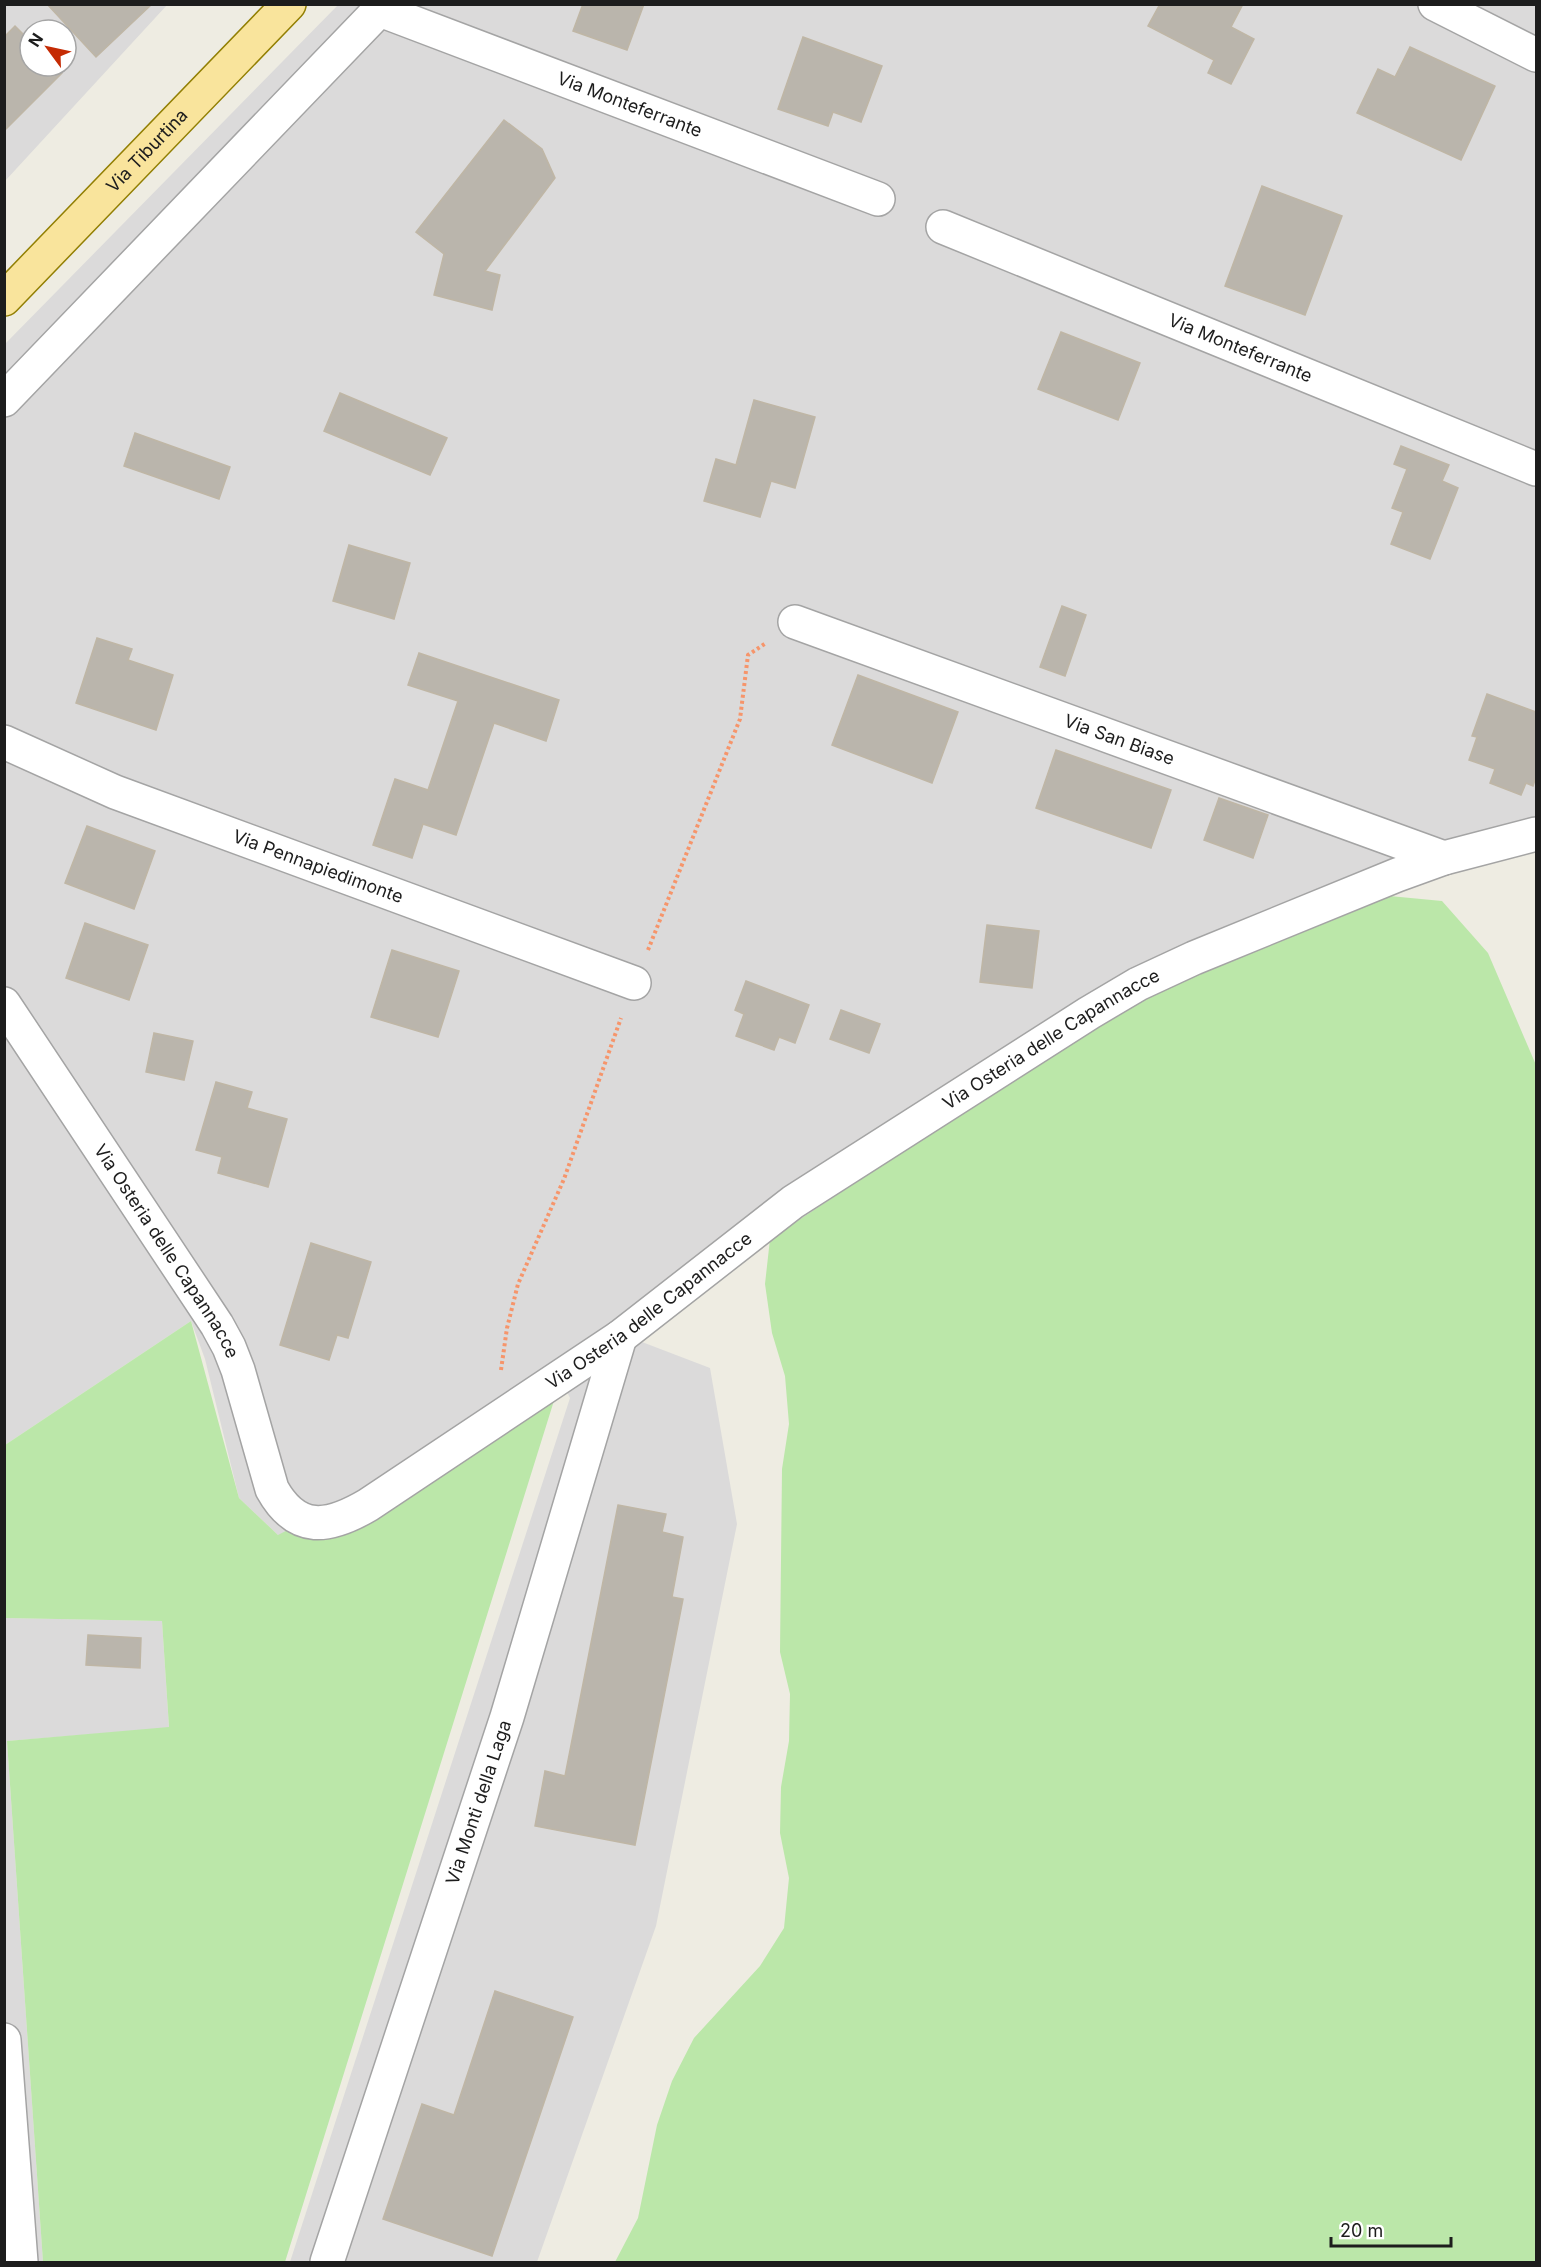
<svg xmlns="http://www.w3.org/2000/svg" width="1541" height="2267" font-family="Inter,sans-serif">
<rect width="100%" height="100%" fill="#eeece2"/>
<g fill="#dbdada" fill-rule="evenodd">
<path d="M5,5H167L5,181ZM30,30H66V66H30Z"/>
<polygon points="338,5 1536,5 1536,850 1446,870 1379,895 770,1239 642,1342 710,1368 737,1524 656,1926 537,2262 290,2262 570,1398 566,1390 326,1546 278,1535 239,1498 205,1359 191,1321 5,1445 4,345"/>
<polygon points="5,1618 162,1621 169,1728 7,1741 43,2262 5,2262"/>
</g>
<g fill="#bbe7a9">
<polygon points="1379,895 1442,901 1488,953 1536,1065 1536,2262 615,2262 638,2218 657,2125 672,2081 694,2038 760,1966 784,1928 789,1878 780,1833 781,1787 789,1741 790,1694 780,1652 782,1469 789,1424 785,1376 772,1333 765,1284 770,1239 1151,988"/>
<polygon points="191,1321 239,1498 278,1535 557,1391 285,2262 43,2262 7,1741 169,1727 162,1621 5,1618 5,1445"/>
</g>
<g fill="#bab5ac" stroke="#bfb6a5" stroke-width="1.5">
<polygon points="47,4 152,4 96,57"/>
<polygon points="583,4 644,4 627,50 573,31"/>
<polygon points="1160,4 1243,4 1231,27 1254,39 1231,84 1208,73 1214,60 1148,26"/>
<polygon points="15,26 30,41 30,66 55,66 62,73 4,131 4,37"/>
<polygon points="803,37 882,66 861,122 833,112 828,126 778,109"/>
<polygon points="1410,47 1495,86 1461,160 1357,113 1378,69 1395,77"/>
<polygon points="504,120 542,149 555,178 485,271 500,275 492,310 434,295 444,254 416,232"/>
<polygon points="1262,186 1342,216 1305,315 1225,286"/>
<polygon points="1061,332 1140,363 1118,420 1038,389"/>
<polygon points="340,393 447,438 430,475 324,431"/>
<polygon points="754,400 815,417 795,488 771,481 760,517 704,501 716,459 736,465"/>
<polygon points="135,433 230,467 219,499 124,466"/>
<polygon points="1401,446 1449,465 1442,481 1458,488 1430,559 1391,544 1403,512 1392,508 1407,469 1394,464"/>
<polygon points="349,545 410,563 394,619 333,601"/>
<polygon points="1062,606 1086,615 1065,676 1040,667"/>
<polygon points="97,638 132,649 128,660 173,675 156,730 76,703"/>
<polygon points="419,653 559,700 546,741 494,723 456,835 423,824 412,858 373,845 395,779 428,790 458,701 408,685"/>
<polygon points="858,675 958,712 932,783 832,745"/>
<polygon points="1487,694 1536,712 1536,777 1533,786 1526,783 1521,795 1490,783 1495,769 1469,760 1477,737 1472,736"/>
<polygon points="1056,750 1171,790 1151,848 1036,808"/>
<polygon points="1219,798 1268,815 1253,858 1204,840"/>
<polygon points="87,826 155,851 134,909 65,883"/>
<polygon points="85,923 148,945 129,1000 66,978"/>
<polygon points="987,925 1039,931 1032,988 980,982"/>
<polygon points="392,950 459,971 438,1037 371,1017"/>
<polygon points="746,981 809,1005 795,1043 779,1037 774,1050 736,1036 744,1014 735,1010"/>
<polygon points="841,1010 880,1024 869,1053 830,1039"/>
<polygon points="154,1033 193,1041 184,1080 146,1072"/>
<polygon points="216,1082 252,1092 247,1108 287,1119 268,1187 218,1173 222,1157 196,1150"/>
<polygon points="311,1243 371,1262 348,1338 337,1335 329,1360 280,1345"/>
<polygon points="618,1505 666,1514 662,1532 683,1537 672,1597 683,1599 635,1845 535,1826 545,1771 565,1776"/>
<polygon points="88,1635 141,1638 140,1668 86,1665"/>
<polygon points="495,1991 573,2017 492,2256 383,2219 422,2104 454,2115"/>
</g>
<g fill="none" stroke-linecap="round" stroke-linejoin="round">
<defs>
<g id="minor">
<polyline points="1435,4 1536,55"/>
<path id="s1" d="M380,10L878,199"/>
<path id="s2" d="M943,227L1536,469"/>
<polyline points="4,400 385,4"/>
<path id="s3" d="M795,622L1444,858"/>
<path id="s4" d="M4,742L115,792L634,983"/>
<path id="s5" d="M4,1004L217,1325L229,1347L238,1370L272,1489C297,1534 329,1528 368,1505L620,1337L793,1202L1089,1013L1138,984L1194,958L1397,875L1444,858L1536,834"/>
<polyline points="4,2040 21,2262"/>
<path id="s6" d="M327,2262L507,1717L620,1337"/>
</g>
<g id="primary">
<path id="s7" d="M4,299L289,4"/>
</g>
</defs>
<use href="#minor" stroke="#a4a4a4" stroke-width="36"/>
<use href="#primary" stroke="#927f03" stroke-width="36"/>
<g stroke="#f6956b" stroke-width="4" stroke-dasharray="3 3" stroke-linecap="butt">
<polyline points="648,950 740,719 748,655 766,643"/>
<polyline points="501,1370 507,1328 518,1284 564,1179 621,1018"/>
</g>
<use href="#minor" stroke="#fff" stroke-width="33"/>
<use href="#primary" stroke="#f9e49c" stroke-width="33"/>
</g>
<g text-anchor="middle" stroke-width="6" stroke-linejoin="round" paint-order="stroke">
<g font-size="18" fill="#1d1d1d" stroke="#fff">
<text dy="6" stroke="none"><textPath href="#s1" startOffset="267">Via Monteferrante</textPath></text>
<text dy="6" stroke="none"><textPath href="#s7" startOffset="206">Via Tiburtina</textPath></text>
<text dy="6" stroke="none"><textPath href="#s2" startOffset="321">Via Monteferrante</textPath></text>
<text dy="6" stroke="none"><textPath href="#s3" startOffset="345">Via San Biase</textPath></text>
<text dy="6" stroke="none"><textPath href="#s4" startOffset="338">Via Pennapiedimonte</textPath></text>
<text dy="6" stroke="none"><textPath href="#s5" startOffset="1500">Via Osteria delle Capannacce</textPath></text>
<text dy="6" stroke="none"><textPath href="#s5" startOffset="296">Via Osteria delle Capannacce</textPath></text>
<text dy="6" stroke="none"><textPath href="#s5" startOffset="1014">Via Osteria delle Capannacce</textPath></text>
<text dy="6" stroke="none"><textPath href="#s6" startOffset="484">Via Monti della Laga</textPath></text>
</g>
</g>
<rect width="1541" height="2267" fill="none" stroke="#1d1d1d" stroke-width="12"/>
<g transform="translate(48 48) rotate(303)"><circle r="28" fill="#ffffff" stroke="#a5a5a5" stroke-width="1.5"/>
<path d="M0-4.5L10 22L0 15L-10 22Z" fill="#c52b04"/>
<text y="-9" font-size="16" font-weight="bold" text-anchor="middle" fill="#1d1d1d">N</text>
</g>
<path d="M1331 2237v9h120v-9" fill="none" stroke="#1d1d1d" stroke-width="3"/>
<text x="1340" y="2237" font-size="18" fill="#1d1d1d" stroke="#ffffff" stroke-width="4.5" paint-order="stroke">20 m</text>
</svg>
